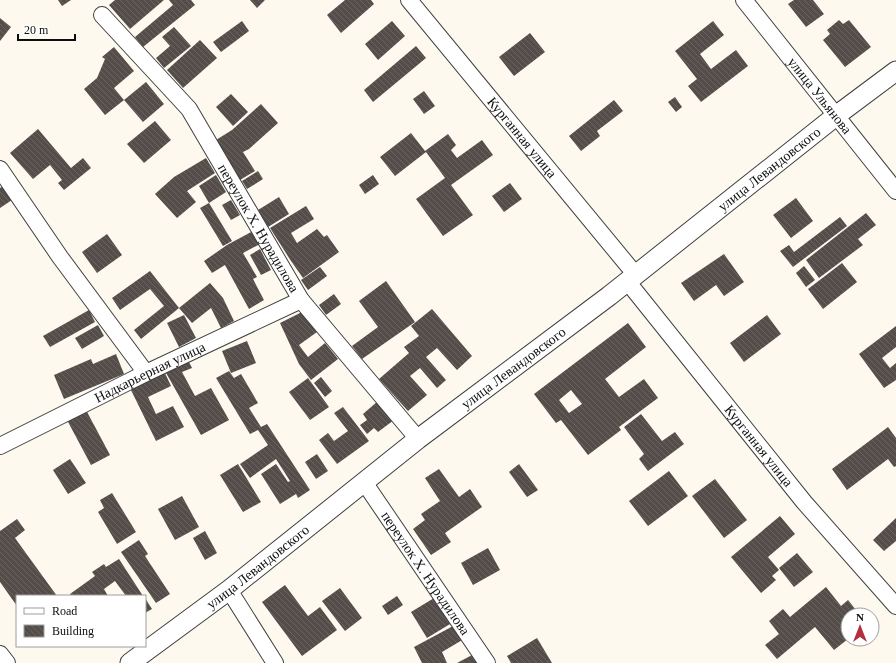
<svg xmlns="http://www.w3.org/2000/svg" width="896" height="663" font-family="Georgia,serif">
<defs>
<pattern id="building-back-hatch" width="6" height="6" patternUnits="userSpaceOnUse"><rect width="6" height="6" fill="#554d4a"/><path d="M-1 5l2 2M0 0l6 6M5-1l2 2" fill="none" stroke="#686260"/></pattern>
</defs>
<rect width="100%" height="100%" fill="#fef9ee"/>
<g fill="url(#building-back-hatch)" fill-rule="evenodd">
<polygon points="58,0 71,0 62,6"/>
<polygon points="115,0 164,0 130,29 109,5"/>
<polygon points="169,0 191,0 195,5 143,47 135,37 173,5"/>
<polygon points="250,0 265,0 257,8"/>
<polygon points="345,0 371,0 374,4 341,33 327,15"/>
<polygon points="794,0 813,0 824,14 806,27 788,4"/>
<polygon points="0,18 11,27 0,41"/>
<polygon points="839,20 843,24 849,20 871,47 845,67 823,40 830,34 827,30"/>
<polygon points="242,21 249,31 221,52 213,42"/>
<polygon points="392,21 405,36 378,60 365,44"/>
<polygon points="713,21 724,35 700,54 711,69 736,50 748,66 701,102 688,86 697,79 675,51"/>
<polygon points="174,27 191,46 164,68 156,58 170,46 162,37"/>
<polygon points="530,33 545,52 514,76 499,57"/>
<polygon points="200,40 217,58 183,88 167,70"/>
<polygon points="416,46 426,58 373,102 364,90"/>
<polygon points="114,47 134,71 114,88 124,100 105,115 84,89 97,78 105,59 102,57"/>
<polygon points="146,82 164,104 143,122 124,100"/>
<polygon points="424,91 435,106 424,114 413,99"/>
<polygon points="231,94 248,112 233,126 216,107"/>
<polygon points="675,97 682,107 676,112 668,102"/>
<polygon points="614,100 623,111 597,131 600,136 581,151 569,136"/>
<polygon points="261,104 278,123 249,149 243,152 255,171 240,180 216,140 232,130"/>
<polygon points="155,121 171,140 144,163 127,144"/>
<polygon points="38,129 71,168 83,158 91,168 64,190 58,183 62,180 50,165 33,179 10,153"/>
<polygon points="411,133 425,151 448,134 456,145 451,150 457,158 482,140 493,155 451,185 473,215 443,236 416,199 445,178 426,152 395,176 380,157"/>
<polygon points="206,158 215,173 187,191 196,202 177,218 155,194 174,177"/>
<polygon points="258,171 263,179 247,189 242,181"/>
<polygon points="216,175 226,192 209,203 199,186"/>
<polygon points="373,175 379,184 365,194 359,185"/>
<polygon points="510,183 522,199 504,212 492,196"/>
<polygon points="3,186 12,200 0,208 0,188"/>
<polygon points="279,197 289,214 268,227 258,210"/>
<polygon points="796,198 813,221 791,238 773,215"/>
<polygon points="231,200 240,215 231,220 222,205"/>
<polygon points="209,203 232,241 223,246 200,208"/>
<polygon points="306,206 314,219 291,233 297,243 317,229 324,237 327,235 339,252 303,278 291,261 270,228"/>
<polygon points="866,213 876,225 858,239 863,245 819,278 806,260"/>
<polygon points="840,217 847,226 793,267 780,251 789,245 794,252"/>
<polygon points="253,231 260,244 243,253 257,277 253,279 264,300 249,309 225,265 212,273 204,261 227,245"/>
<polygon points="107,234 122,255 97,273 82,252"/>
<polygon points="260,249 271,270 261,275 250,255"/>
<polygon points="724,254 744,282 724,296 716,285 694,301 681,283"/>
<polygon points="842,263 857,282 823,309 808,289"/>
<polygon points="804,266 815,280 806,287 796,273"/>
<polygon points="320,267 327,276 308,290 301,280"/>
<polygon points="150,271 179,308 141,339 134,330 164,306 150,289 120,310 112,298"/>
<polygon points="386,281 415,322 362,359 352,346 378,327 359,301"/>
<polygon points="210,283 223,298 234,321 221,328 211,308 192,323 179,308"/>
<polygon points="334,294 341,304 326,315 319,305"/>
<polygon points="432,309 472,356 457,370 437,348 426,357 446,380 437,388 420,368 410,376 427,395 408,411 379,379 409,353 404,347 419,336 411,326"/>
<polygon points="89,310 95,322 50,347 43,336"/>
<polygon points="302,312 317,332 299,345 308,357 325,343 338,359 311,380 299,364 280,323"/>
<polygon points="184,315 196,338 179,347 167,323"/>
<polygon points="767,315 781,334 744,362 730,343"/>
<path d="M628,323L646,347L605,379L619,397L644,379L658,398L619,427L621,430L588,455L561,420L556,423L534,394ZM571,390L582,404L569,413L559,400Z"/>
<polygon points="98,325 104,336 82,349 75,338"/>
<polygon points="896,326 896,347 882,358 890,368 896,363 896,380 884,388 859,354"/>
<polygon points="247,341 256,363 231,373 222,351"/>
<polygon points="116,354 124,374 64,399 54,375 91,359 93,364"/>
<polygon points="188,360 192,368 182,372 195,396 211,388 229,420 201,435 165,371"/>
<polygon points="164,371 171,386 148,397 156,414 173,406 184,427 156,441 130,388"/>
<polygon points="229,371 234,378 241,374 258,403 249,408 261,427 267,424 310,490 298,498 296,494 280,504 261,474 276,464 288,482 290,481 276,459 250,478 240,464 268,445 258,430 250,434 216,378"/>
<polygon points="321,377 332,391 325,397 314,383"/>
<polygon points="308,378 329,407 310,420 289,392"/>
<polygon points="378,401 394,420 378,432 374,428 367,434 360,425 367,420 363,414"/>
<polygon points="343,407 369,441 337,464 319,440 328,433 334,441 348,431 334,413"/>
<polygon points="86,410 110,455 91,465 67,420"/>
<polygon points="641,414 662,441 675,432 684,444 648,471 639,459 644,454 624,427"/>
<polygon points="888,427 896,438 896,466 894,467 888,459 847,490 832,469"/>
<polygon points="317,454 328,471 316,479 305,462"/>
<polygon points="70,459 86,483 68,494 53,470"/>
<polygon points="238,464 261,502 243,512 220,475"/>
<polygon points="519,464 538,490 527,497 509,472"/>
<polygon points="439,469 459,497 470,489 482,507 445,533 451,542 431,555 413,529 425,520 421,514 440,501 425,478"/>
<polygon points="669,471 688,496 648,526 629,501"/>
<polygon points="715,479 747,520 724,538 692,496"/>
<polygon points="112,493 136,532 117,544 98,512 104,508 100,500"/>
<polygon points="182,496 199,527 175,540 158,509"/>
<polygon points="780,516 795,534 768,557 779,570 772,576 776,580 761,593 731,557"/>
<polygon points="896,518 896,541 884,551 873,540"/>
<polygon points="17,519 25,530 15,538 57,596 17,596 17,606 0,582 0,531"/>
<polygon points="205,531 217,553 205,560 193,538"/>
<polygon points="139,540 148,554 145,556 170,594 156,603 121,552"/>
<polygon points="488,548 500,570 473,585 461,563"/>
<polygon points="797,553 813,572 794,587 779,568"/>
<polygon points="119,559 143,596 126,596 115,581 104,589 108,596 71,596 70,594 95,576 92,572 104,564 106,567"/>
<polygon points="285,585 308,616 320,607 337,630 302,656 262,602"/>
<polygon points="826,587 841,606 848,600 860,615 848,615 848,639 834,650 815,627 777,659 765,645 779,634 769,621 783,609 790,617"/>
<polygon points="340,588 362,618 345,631 322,601"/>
<polygon points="439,595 455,621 427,638 411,612"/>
<polygon points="397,596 403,605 388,615 382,606"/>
<polygon points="145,598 152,609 145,613"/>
<polygon points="455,625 464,639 442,652 447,663 422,663 414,647"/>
<polygon points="537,638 552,663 511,663 507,656"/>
<polygon points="474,654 478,663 457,663"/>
</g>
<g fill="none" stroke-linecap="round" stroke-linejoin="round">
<defs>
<g id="minor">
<path id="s1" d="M409,0L635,274"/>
<path id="s2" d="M744,0L896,191"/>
<path id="s3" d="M102,15L189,109L301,300L418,439"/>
<polyline points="0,169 60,257 146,373"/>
<path id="s4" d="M627,281L804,502L896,606"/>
<path id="s5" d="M0,446L146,373L301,300"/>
<path id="s6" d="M364,482L487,663"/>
<polyline points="229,590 275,663"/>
<polyline points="0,654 7,663"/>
</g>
<g id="tertiary">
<path id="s7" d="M130,663L229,590L418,439L609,296L837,115L896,71"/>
</g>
</defs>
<use href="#minor" stroke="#404040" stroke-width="18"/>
<use href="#tertiary" stroke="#404040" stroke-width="21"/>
<use href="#minor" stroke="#fff" stroke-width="16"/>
<use href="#tertiary" stroke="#fff" stroke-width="19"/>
</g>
<g text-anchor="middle" stroke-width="4" stroke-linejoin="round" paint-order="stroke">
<g font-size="14" fill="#0d0d0d" stroke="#fff">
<text dy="5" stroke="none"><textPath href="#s2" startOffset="122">улица Ульянова</textPath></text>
<text dy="5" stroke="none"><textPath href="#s1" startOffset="178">Курганная улица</textPath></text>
<text dy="5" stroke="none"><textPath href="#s7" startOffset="808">улица Левандовского</textPath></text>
<text dy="5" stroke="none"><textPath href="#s3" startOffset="266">переулок Х. Нурадилова</textPath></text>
<text dy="5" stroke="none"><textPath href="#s7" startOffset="484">улица Левандовского</textPath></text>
<text dy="5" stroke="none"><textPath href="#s5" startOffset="167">Надкарьерная улица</textPath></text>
<text dy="5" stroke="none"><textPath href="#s4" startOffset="211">Курганная улица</textPath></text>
<text dy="5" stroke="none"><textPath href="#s7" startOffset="160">улица Левандовского</textPath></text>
<text dy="5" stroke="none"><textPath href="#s6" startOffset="110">переулок Х. Нурадилова</textPath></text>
</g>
</g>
<rect x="16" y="595" width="130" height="52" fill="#ffffff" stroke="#9e9e9e"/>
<rect x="24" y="608" width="20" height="6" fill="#ffffff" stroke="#9e9e9e"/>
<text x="52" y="615" font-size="12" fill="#0d0d0d">Road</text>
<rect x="24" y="625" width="20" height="12" fill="url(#building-back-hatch)" stroke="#9e9e9e"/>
<text x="52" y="635" font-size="12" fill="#0d0d0d">Building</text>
<g transform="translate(860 627)"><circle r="19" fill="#ffffff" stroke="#9e9e9e"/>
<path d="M0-3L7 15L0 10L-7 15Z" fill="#b32f40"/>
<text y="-6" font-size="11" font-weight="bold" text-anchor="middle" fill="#0d0d0d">N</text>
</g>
<path d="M18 34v6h57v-6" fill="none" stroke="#0d0d0d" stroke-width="2"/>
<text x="24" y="34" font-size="12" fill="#0d0d0d" stroke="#ffffff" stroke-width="3" paint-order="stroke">20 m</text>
</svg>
